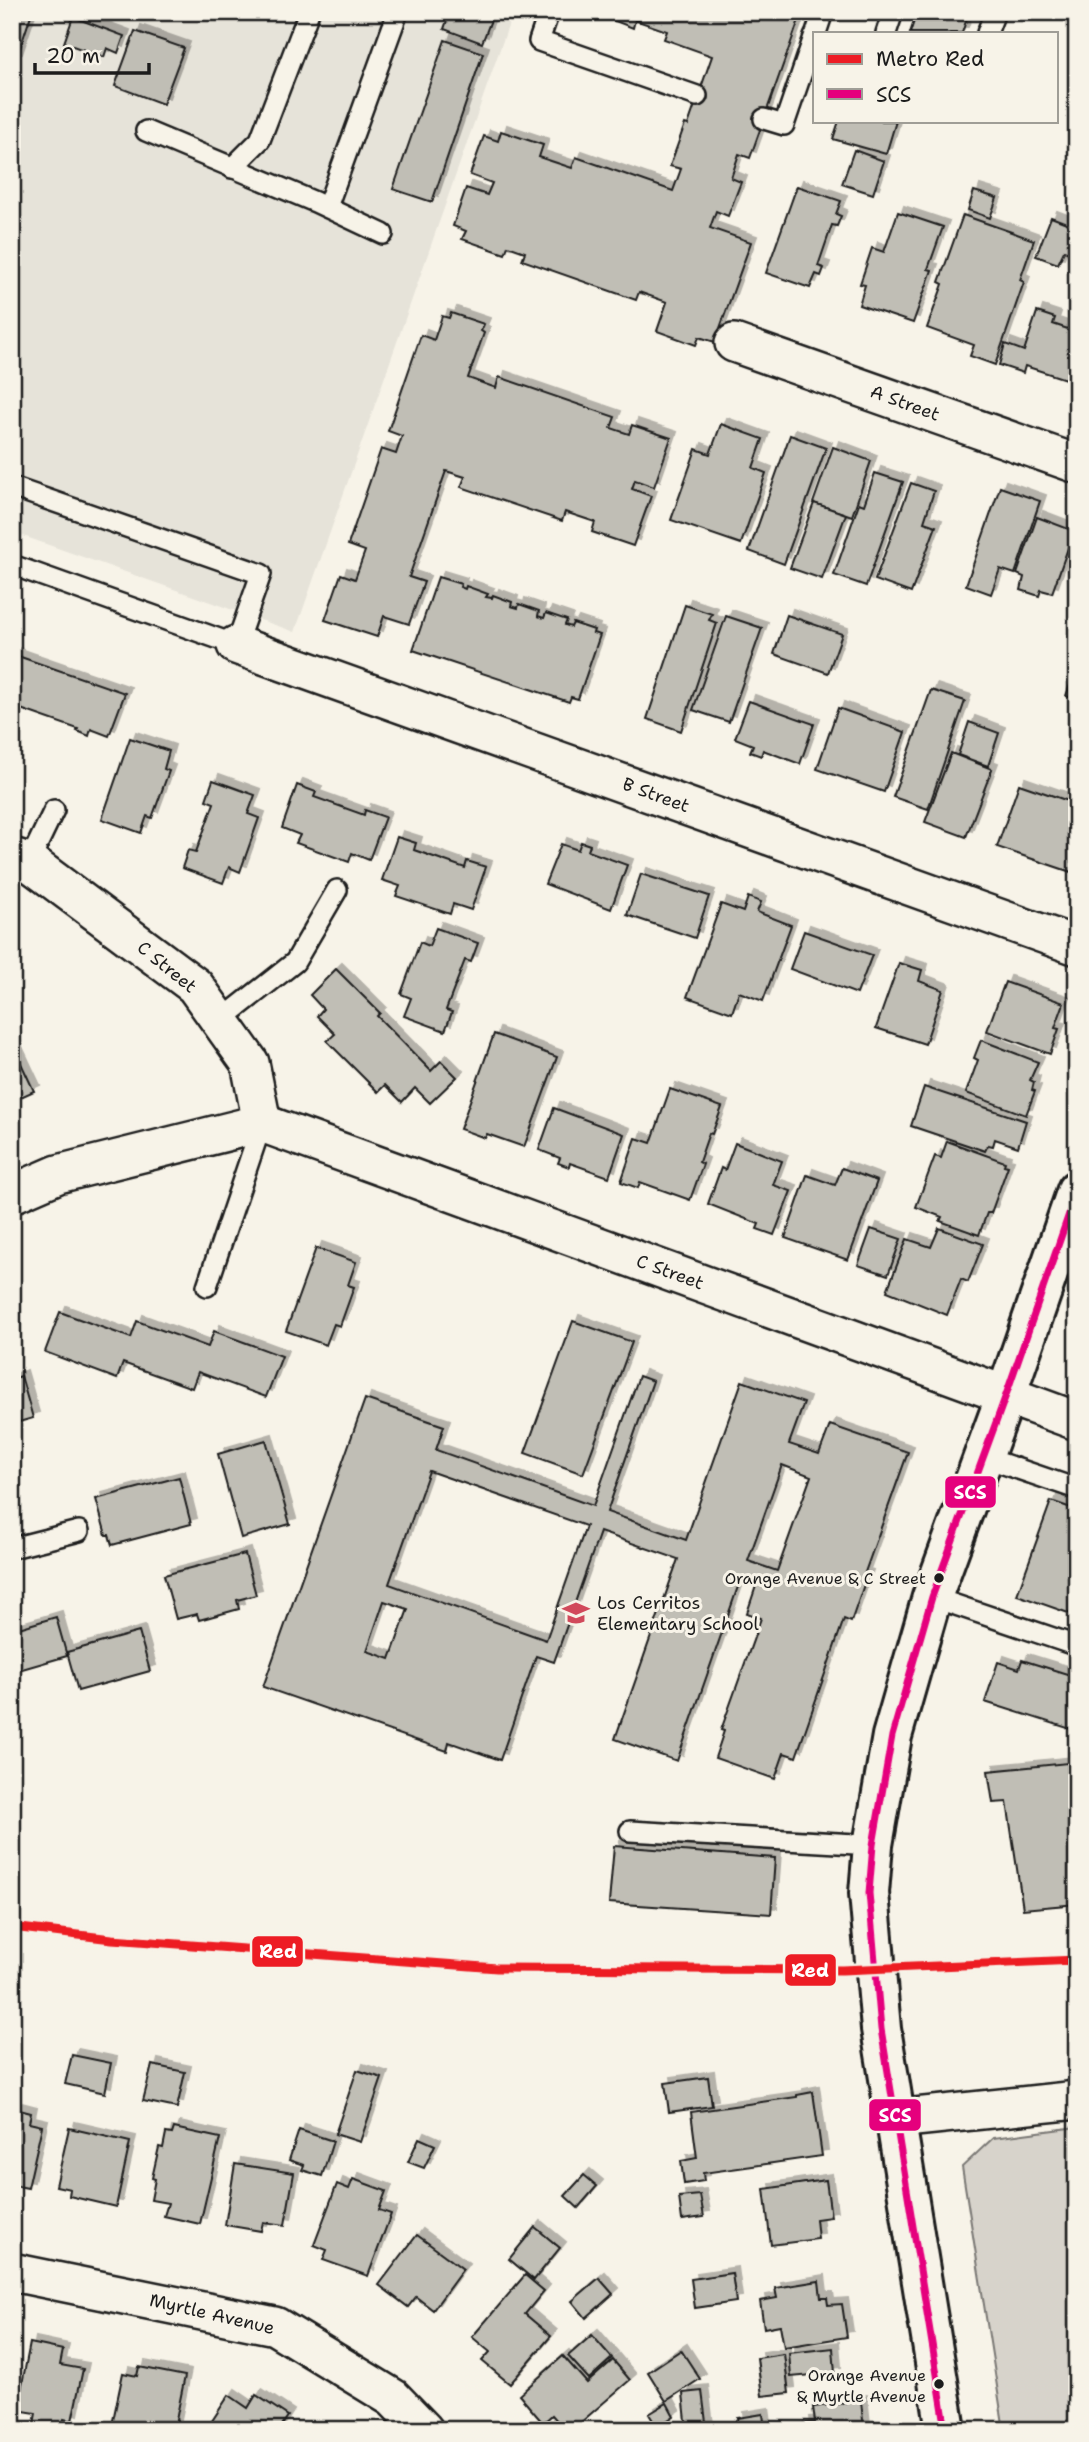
<svg xmlns="http://www.w3.org/2000/svg" width="1089" height="2442" font-family="'Shantell Sans',sans-serif">
<defs>
<filter id="shadow"><feDropShadow dx="6" dy="-6" stdDeviation="0" flood-color="#0004"/></filter>
</defs>
<rect width="100%" height="100%" fill="#f7f3e8"/>
<filter id="ink" filterUnits="userSpaceOnUse"><feTurbulence type="fractalNoise" baseFrequency=".0143" numOctaves="2"/><feDisplacementMap in="SourceGraphic" scale="14" xChannelSelector="R" yChannelSelector="G"/><feConvolveMatrix kernelMatrix="1 2 1 2 8 2 1 2 1" color-interpolation-filters="sRGB"/></filter>
<g filter="url(#ink)">
<polygon fill="#e6e3d9" points="12,12 513,12 295,632 12,532"/>
<polygon fill="#d7d3cb" stroke="#7a7874" stroke-width="2" points="1077,2127 1077,2430 1004,2430 962,2167 993,2138"/>
<g fill="#c0beb5" stroke="#1c1c1c" stroke-width="2" fill-rule="evenodd" filter="url(#shadow)">
<polygon points="12,12 32,12 16,60 12,59"/>
<polygon points="450,12 494,12 482,43 444,29"/>
<polygon points="592,12 785,12 800,17 750,158 739,154 731,178 741,182 728,216 716,211 710,228 751,242 715,342 699,337 696,345 657,331 667,302 639,292 636,300 522,260 525,252 508,246 505,254 462,239 466,231 453,226 466,188 487,195 492,183 470,175 484,136 498,141 501,131 543,145 539,157 572,168 576,157 673,191 681,169 670,166 685,124 688,125 712,56 664,39 667,31 635,20 633,28"/>
<polygon points="917,12 934,19 937,12 969,12 962,33 910,33"/>
<polygon points="73,17 124,36 118,53 107,48 104,57 64,43"/>
<polygon points="135,31 184,48 163,104 115,86"/>
<polygon points="445,40 483,53 432,202 393,189"/>
<polygon points="839,121 896,121 886,154 833,139"/>
<polygon points="854,150 884,161 873,194 842,184"/>
<polygon points="797,186 841,201 836,214 841,216 837,226 832,225 818,266 824,268 821,276 816,274 810,288 766,273"/>
<polygon points="974,191 997,198 990,218 968,210"/>
<polygon points="898,212 943,227 928,269 932,270 913,323 859,305 865,285 860,284 872,248 884,252"/>
<polygon points="963,215 1034,240 1020,280 1024,282 995,365 970,356 974,345 927,328 943,284 939,282"/>
<polygon points="1051,217 1077,227 1075,255 1064,251 1058,264 1036,256"/>
<polygon points="1037,312 1055,318 1053,324 1077,332 1077,376 1075,382 1025,366 1023,373 999,365 1005,344 1024,351"/>
<polygon points="451,313 484,324 481,331 484,333 468,378 496,388 499,377 615,417 611,428 629,434 632,425 671,438 654,487 635,480 632,489 651,496 633,546 592,532 595,522 565,512 562,521 461,487 465,477 446,471 409,577 424,582 409,624 384,616 377,637 325,620 341,574 355,579 365,551 348,545 381,449 396,454 402,436 388,431 421,335 434,340 442,316 449,318"/>
<polygon points="721,424 763,439 753,468 766,473 741,544 671,520 696,449 710,454"/>
<polygon points="790,435 826,448 784,564 749,551"/>
<polygon points="833,447 871,461 852,516 813,503"/>
<polygon points="875,473 903,482 866,586 834,575 859,503 864,505"/>
<polygon points="911,483 934,491 924,522 936,526 911,593 875,580"/>
<polygon points="1000,487 1040,501 1015,574 1000,569 991,594 966,585"/>
<polygon points="814,503 846,514 822,579 790,568"/>
<polygon points="1037,517 1074,531 1052,593 1041,590 1039,596 1021,590 1024,577 1017,574"/>
<polygon points="438,577 461,584 460,587 465,589 466,586 488,594 486,597 492,598 493,595 512,602 511,606 518,608 519,604 539,611 538,616 544,618 546,613 567,620 565,625 571,627 573,623 594,630 593,633 600,635 578,699 571,697 569,702 413,650"/>
<polygon points="685,605 712,614 709,620 717,623 681,731 647,719"/>
<polygon points="787,615 842,634 828,673 774,654"/>
<polygon points="726,616 762,628 729,722 693,710"/>
<polygon points="12,654 125,693 109,736 91,729 89,736 77,731 78,729 12,706"/>
<polygon points="1077,665 1077,700 1066,696"/>
<polygon points="931,690 965,701 928,809 893,797"/>
<polygon points="749,701 814,724 800,764 763,750 761,756 750,752 753,745 735,738"/>
<polygon points="838,708 905,732 884,792 817,769"/>
<polygon points="969,722 999,733 988,766 958,755"/>
<polygon points="130,738 169,751 164,769 169,771 152,818 147,816 141,833 102,819"/>
<polygon points="951,753 992,769 966,837 925,822"/>
<polygon points="213,780 255,795 248,814 259,818 240,872 229,867 223,883 182,868 188,850 196,852 214,803 206,800"/>
<polygon points="1019,784 1077,804 1077,874 997,847"/>
<polygon points="297,785 316,792 314,797 364,815 365,810 385,817 369,860 352,853 349,862 296,843 300,835 282,828"/>
<polygon points="397,837 416,843 414,850 465,868 467,861 486,867 471,910 453,904 450,914 396,896 400,886 382,880"/>
<polygon points="581,842 590,845 588,851 627,865 611,909 545,884 561,844 578,850"/>
<polygon points="641,874 709,896 695,938 627,915"/>
<polygon points="748,897 761,902 757,912 791,925 763,1001 739,992 732,1013 687,997 721,904 743,912"/>
<polygon points="436,928 478,943 471,962 465,960 446,1010 452,1012 445,1031 404,1016 411,998 401,994 420,942 429,946"/>
<polygon points="804,931 872,955 857,994 790,969"/>
<polygon points="899,963 922,970 919,981 943,990 925,1044 876,1028"/>
<polygon points="336,969 380,1013 377,1016 431,1071 441,1061 457,1077 430,1103 415,1088 402,1102 385,1085 378,1092 327,1041 335,1034 317,1016 323,1009 310,995"/>
<polygon points="1005,982 1064,1003 1055,1028 1059,1029 1050,1054 987,1031"/>
<polygon points="494,1034 557,1057 524,1147 487,1134 485,1138 460,1129"/>
<polygon points="981,1040 1038,1062 1030,1080 1034,1082 1032,1090 1035,1091 1026,1115 966,1093 978,1060 974,1058"/>
<polygon points="12,1044 34,1091 12,1101"/>
<polygon points="924,1087 1026,1121 1018,1147 995,1139 993,1146 988,1145 985,1151 911,1126"/>
<polygon points="670,1089 722,1107 712,1134 709,1133 699,1162 703,1164 690,1200 640,1182 638,1188 621,1182 636,1138 651,1143"/>
<polygon points="554,1108 624,1134 609,1177 570,1163 569,1167 558,1163 560,1158 539,1150"/>
<polygon points="947,1141 1005,1162 1004,1165 1008,1166 991,1213 987,1213 979,1235 940,1221 942,1217 916,1207 935,1156 941,1158"/>
<polygon points="735,1143 782,1161 773,1185 791,1191 774,1235 757,1229 759,1224 708,1204 721,1168 725,1170"/>
<polygon points="842,1168 877,1181 848,1260 785,1238 807,1175 835,1185"/>
<polygon points="939,1228 983,1244 968,1282 961,1279 947,1315 887,1291 907,1239 931,1247"/>
<polygon points="871,1229 901,1239 888,1275 858,1265"/>
<polygon points="316,1248 356,1262 348,1285 354,1287 340,1326 334,1324 326,1345 286,1331"/>
<polygon points="60,1312 131,1338 137,1321 208,1347 214,1331 282,1356 266,1397 198,1372 192,1388 123,1363 117,1379 45,1352"/>
<polygon points="573,1321 632,1342 583,1474 525,1453"/>
<polygon points="21,1376 33,1418 12,1424 12,1379"/>
<path d="M639,1376L653,1381L607,1512L686,1540L742,1381L804,1403L789,1444L819,1454L830,1425L908,1452L864,1575L867,1576L851,1622L844,1619L796,1757L784,1753L775,1779L715,1758L724,1731L721,1730L761,1618L747,1613L756,1586L740,1581L677,1761L615,1739L678,1559L600,1532L554,1662L536,1656L500,1760L449,1742L447,1751L263,1687L365,1399L444,1426L436,1450L593,1506ZM782,1465L811,1476L777,1571L748,1561ZM429,1471L586,1526L546,1640L389,1584ZM384,1601L408,1609L390,1659L367,1651Z"/>
<polygon points="266,1440 290,1524 241,1538 218,1454"/>
<polygon points="179,1477 191,1524 112,1545 109,1535 106,1535 96,1499"/>
<polygon points="1051,1501 1077,1510 1077,1616 1017,1595"/>
<polygon points="245,1554 256,1595 237,1600 239,1609 199,1620 197,1614 176,1619 164,1575"/>
<polygon points="56,1617 67,1656 12,1672 12,1630"/>
<polygon points="139,1632 150,1671 78,1691 67,1652"/>
<polygon points="1022,1660 1077,1677 1077,1731 985,1702 998,1662 1019,1669"/>
<polygon points="1077,1762 1077,1904 1023,1909 1007,1802 993,1803 988,1771"/>
<polygon points="614,1846 775,1858 771,1914 609,1903"/>
<polygon points="72,2055 111,2063 105,2093 65,2084"/>
<polygon points="152,2065 185,2072 177,2108 143,2101"/>
<polygon points="357,2070 382,2078 360,2142 335,2134"/>
<polygon points="708,2077 712,2106 669,2112 665,2083"/>
<polygon points="813,2092 822,2156 703,2173 704,2181 684,2184 681,2161 697,2158 691,2112 797,2097 797,2095"/>
<polygon points="12,2108 31,2113 29,2123 42,2126 28,2188 12,2185"/>
<polygon points="69,2128 130,2142 116,2207 69,2196 70,2189 56,2186"/>
<polygon points="174,2128 220,2138 200,2224 164,2216 168,2203 151,2200 155,2179 152,2178 159,2147 163,2148 166,2133 172,2134"/>
<polygon points="299,2130 333,2141 322,2176 302,2170 304,2165 289,2160"/>
<polygon points="419,2138 435,2145 424,2168 408,2162"/>
<polygon points="235,2164 294,2173 285,2225 263,2222 261,2231 225,2225"/>
<polygon points="584,2175 597,2186 578,2208 565,2196"/>
<polygon points="353,2179 386,2191 379,2210 391,2214 368,2276 323,2260 327,2250 314,2245 337,2184 349,2189"/>
<polygon points="826,2180 831,2217 816,2219 818,2239 771,2245 764,2189"/>
<polygon points="700,2195 704,2217 682,2220 679,2197"/>
<polygon points="535,2227 560,2248 534,2280 509,2259"/>
<polygon points="417,2235 463,2269 433,2310 416,2297 408,2307 379,2285"/>
<polygon points="732,2273 736,2302 695,2308 691,2279"/>
<polygon points="525,2275 544,2291 525,2314 551,2336 510,2384 482,2361 490,2352 472,2337"/>
<polygon points="599,2278 613,2294 586,2318 572,2301"/>
<polygon points="819,2281 821,2298 827,2298 828,2305 842,2304 847,2337 784,2347 780,2325 764,2328 760,2301 777,2298 775,2288"/>
<polygon points="592,2335 612,2358 589,2379 568,2356"/>
<polygon points="30,2343 63,2350 60,2365 83,2369 72,2421 64,2419 61,2430 33,2430 36,2413 17,2410"/>
<polygon points="833,2348 835,2373 791,2377 789,2353"/>
<polygon points="681,2350 700,2379 666,2401 648,2372"/>
<polygon points="784,2354 789,2393 762,2396 757,2358"/>
<polygon points="563,2356 587,2383 613,2360 630,2380 572,2430 565,2430 552,2415 543,2423 519,2395"/>
<polygon points="139,2367 185,2376 174,2430 111,2430 123,2373 137,2376"/>
<polygon points="702,2391 707,2430 687,2430 683,2393"/>
<polygon points="229,2395 248,2408 256,2395 288,2416 279,2430 206,2430"/>
<polygon points="861,2401 864,2430 805,2430 804,2423 815,2422 813,2407"/>
<polygon points="667,2403 674,2416 657,2427 649,2414"/>
<polygon points="763,2414 765,2429 778,2428 778,2430 739,2430 738,2418"/>
</g>
<g fill="none" stroke-linecap="round" stroke-linejoin="round">
<defs>
<g id="lane">
<polyline points="549,12 539,41 697,96"/>
<polyline points="816,33 823,12"/>
<polyline points="886,33 893,12"/>
<polyline points="987,33 995,12"/>
<polyline points="764,119 784,125 814,37"/>
<polyline points="146,131 315,202 383,234"/>
<polyline points="232,168 260,140 309,12"/>
<polyline points="327,207 398,12"/>
<polyline points="12,487 261,574 236,645 12,565"/>
<polyline points="29,862 54,810"/>
<polyline points="220,1021 295,962 337,890"/>
<polyline points="207,1286 262,1123"/>
<polyline points="983,1457 1077,1489"/>
<polyline points="12,1548 79,1531"/>
<polyline points="932,1597 1077,1646"/>
<polyline points="630,1831 873,1845"/>
</g>
<g id="street">
<polyline points="734,343 1077,464"/>
<polyline points="236,645 1077,946"/>
<polyline points="12,857 29,862 195,986 250,1063 262,1123 58,1174 12,1194"/>
<polyline points="262,1123 1077,1421"/>
<polyline points="896,2119 1077,2100"/>
<polyline points="12,2272 275,2326 393,2398 424,2430"/>
</g>
<polyline id="secondary" points="946,2430 881,2029 869,1893 873,1845 892,1736 932,1597 1006,1395 1077,1190"/>
</defs>
<use href="#lane" stroke="#1c1c1c" stroke-width="24"/>
<use href="#street" stroke="#1c1c1c" stroke-width="42"/>
<use href="#secondary" stroke="#1c1c1c" stroke-width="44"/>
<use href="#lane" stroke="#f7f3e8" stroke-width="19"/>
<use href="#street" stroke="#f7f3e8" stroke-width="37"/>
<use href="#secondary" stroke="#f7f3e8" stroke-width="38"/>
<defs>
<polyline id="bus-1" points="946,2430 881,2029 869,1893 873,1845 892,1736 932,1597 1006,1395 1077,1191"/>
</defs>
<use href="#bus-1" stroke="#f7f3e8" stroke-width="12"/>
<use href="#bus-1" stroke="#e5007d" stroke-width="7"/>
<defs>
<polyline id="metro-1" points="12,1927 112,1939 497,1968 842,1970 1077,1960"/>
</defs>
<use href="#metro-1" stroke="#f7f3e8" stroke-width="14"/>
<use href="#metro-1" stroke="#ed1c24" stroke-width="9"/>
</g>
</g>
<defs>
<symbol id="school-bare" viewBox="-9 -9 18 18"><path d="M0-5L7-2L0 1L-7-2ZM-4 1L0 2.5L4 1V4Q0 6-4 4Z" fill="#d1495b" stroke="#f7f3e8" stroke-width="2.5" paint-order="stroke"/></symbol>
</defs>
<g fill-rule="evenodd">
<use href="#school-bare" x="557" y="1594" width="38" height="38"/>
</g>
<g fill="#1c1c1c" stroke="#f7f3e8" stroke-width="2.5">
<circle cx="939" cy="1578" r="6"/>
<circle cx="939" cy="2384" r="6"/>
</g>
<g text-anchor="middle" stroke-width="6" stroke-linejoin="round" paint-order="stroke">
<g font-size="16" fill="#1c1c1c" stroke="#f7f3e8" text-anchor="end">
<text x="926" y="1584">Orange Avenue &amp; C Street</text>
<text x="926" y="2381">Orange Avenue<tspan x="926" dy="21">&amp; Myrtle Avenue</tspan></text>
</g>
<g font-size="18" fill="#1c1c1c" stroke="#f7f3e8">
<text transform="translate(905 403) rotate(20)" y="6">A Street</text>
<text transform="translate(656 795) rotate(20)" y="6">B Street</text>
<text transform="translate(167 967) rotate(39)" y="6">C Street</text>
<text transform="translate(670 1272) rotate(20)" y="6">C Street</text>
<text transform="translate(212 2314) rotate(13)" y="6">Myrtle Avenue</text>
</g>
<g font-size="18" fill="#1c1c1c" stroke="#f7f3e8" text-anchor="start">
<text x="597" y="1609">Los Cerritos<tspan x="597" dy="21">Elementary School</tspan></text>
</g>
</g>
<g stroke="#f7f3e8" stroke-width="2.5">
<rect x="944" y="1475" width="53" height="34" rx="7" fill="#e5007d"/>
<rect x="251" y="1935" width="53" height="33" rx="7" fill="#ed1c24"/>
<rect x="784" y="1953" width="53" height="34" rx="7" fill="#ed1c24"/>
<rect x="868" y="2098" width="54" height="34" rx="7" fill="#e5007d"/>
</g>
<g font-size="19" text-anchor="middle" font-weight="bold" fill="#fff">
<text x="970" y="1499">SCS</text>
<text x="278" y="1958">Red</text>
<text x="810" y="1977">Red</text>
<text x="895" y="2122">SCS</text>
</g>
<rect width="1089" height="2442" fill="none" stroke="#f7f3e8" stroke-width="42"/>
<rect x="21" y="21" width="1047" height="2400" fill="none" stroke="#1c1c1c" stroke-width="2.5" filter="url(#ink)"/>
<rect x="813" y="32" width="245" height="91" fill="#f7f3e8" stroke="#9f9d96" stroke-width="2"/>
<rect x="827" y="54" width="35" height="10" fill="#ed1c24" stroke="#9f9d96" stroke-width="2"/>
<text x="876" y="66" font-size="21" fill="#1c1c1c">Metro Red</text>
<rect x="827" y="89" width="35" height="10" fill="#e5007d" stroke="#9f9d96" stroke-width="2"/>
<text x="876" y="102" font-size="21" fill="#1c1c1c">SCS</text>
<path d="M35 63v10h114v-10" fill="none" stroke="#1c1c1c" stroke-width="3.5"/>
<text x="46" y="63" font-size="21" fill="#1c1c1c" stroke="#f7f3e8" stroke-width="5" paint-order="stroke">20 m</text>
</svg>
